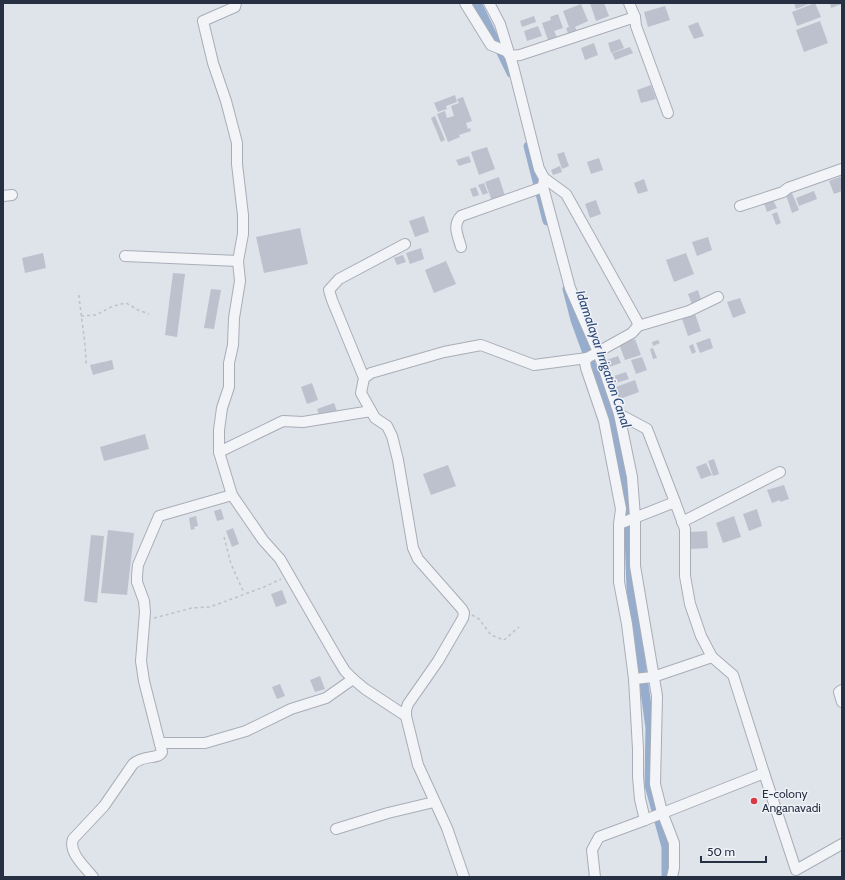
<svg xmlns="http://www.w3.org/2000/svg" width="845" height="880" font-family="Cabin,sans-serif">
<rect width="100%" height="100%" fill="#dfe3ea"/>
<g fill="none" stroke-linecap="round" stroke-linejoin="round">
<g stroke="#97adcd" stroke-width="9">
<polyline points="477,3 511,73"/>
<polyline points="528,146 547,221"/>
<polyline points="567,289 575,320 615,430 628,507 631,589 650,728 649,785 666,847 666,877"/>
</g>
</g>
<g fill="#bcc1cd">
<polygon points="590,3 604,3 609,16 596,21"/>
<polygon points="794,3 811,3 796,9"/>
<polygon points="815,3 821,17 797,26 792,12"/>
<polygon points="830,3 842,3 842,4 831,8"/>
<polygon points="581,4 588,21 575,27 578,33 569,36 566,28 569,27 563,11"/>
<polygon points="665,6 670,20 648,27 644,12"/>
<polygon points="558,14 563,28 554,31 557,37 548,40 542,23 551,20 550,17"/>
<polygon points="534,16 536,22 522,27 520,21"/>
<polygon points="820,21 828,43 804,52 796,30"/>
<polygon points="698,22 704,36 694,39 688,26"/>
<polygon points="538,26 542,36 527,41 524,31"/>
<polygon points="620,39 624,48 611,53 608,43"/>
<polygon points="594,43 598,55 585,60 581,48"/>
<polygon points="630,47 633,53 615,60 612,53"/>
<polygon points="651,85 656,99 641,103 637,90"/>
<polygon points="455,95 457,102 446,106 447,109 438,112 434,103"/>
<polygon points="463,97 472,121 466,123 468,129 470,128 471,131 459,135 460,137 448,142 437,114 445,111 447,118 454,116 451,106 459,103 457,99"/>
<polygon points="435,116 445,140 441,142 431,118"/>
<polygon points="487,147 495,169 479,175 471,152"/>
<polygon points="564,152 569,166 562,169 557,154"/>
<polygon points="469,156 471,162 459,166 456,160"/>
<polygon points="599,158 603,170 591,174 587,162"/>
<polygon points="560,166 562,172 553,175 551,170"/>
<polygon points="842,176 842,191 834,194 829,181"/>
<polygon points="499,177 505,196 492,201 485,182"/>
<polygon points="644,179 648,191 638,194 634,183"/>
<polygon points="484,183 488,193 483,195 478,185"/>
<polygon points="476,187 479,195 473,197 470,189"/>
<polygon points="814,191 817,199 799,206 796,198"/>
<polygon points="792,193 799,210 792,213 786,195"/>
<polygon points="596,200 601,214 590,218 585,204"/>
<polygon points="773,200 777,208 767,212 764,203"/>
<polygon points="777,212 781,223 776,225 772,214"/>
<polygon points="424,216 429,232 415,237 409,221"/>
<polygon points="300,228 308,264 264,273 256,237"/>
<polygon points="708,237 712,250 697,256 692,242"/>
<polygon points="421,248 424,259 410,264 406,253"/>
<polygon points="43,253 46,268 25,273 22,258"/>
<polygon points="686,253 694,274 674,282 666,260"/>
<polygon points="403,255 406,262 397,265 394,258"/>
<polygon points="446,261 456,284 434,293 425,270"/>
<polygon points="173,273 185,274 177,337 165,335"/>
<polygon points="211,289 221,290 214,329 204,328"/>
<polygon points="698,290 702,303 693,307 688,294"/>
<polygon points="740,298 746,313 733,318 727,302"/>
<polygon points="695,314 701,331 688,336 682,319"/>
<polygon points="710,338 713,348 700,353 696,343"/>
<polygon points="635,339 641,355 625,360 619,344"/>
<polygon points="658,340 660,343 653,346 652,342"/>
<polygon points="693,344 696,352 692,354 689,346"/>
<polygon points="653,348 657,358 653,359 650,349"/>
<polygon points="618,356 621,363 609,367 607,360"/>
<polygon points="642,357 647,370 636,374 631,360"/>
<polygon points="112,360 114,369 93,375 90,365"/>
<polygon points="626,372 629,379 613,384 611,377"/>
<polygon points="635,380 639,392 620,399 616,387"/>
<polygon points="312,383 318,400 307,404 301,387"/>
<polygon points="334,403 340,419 323,425 317,409"/>
<polygon points="145,434 149,449 104,461 100,447"/>
<polygon points="714,459 719,474 713,476 708,461"/>
<polygon points="706,463 712,475 701,479 696,467"/>
<polygon points="448,465 456,486 431,495 423,474"/>
<polygon points="784,485 789,499 780,502 780,500 772,503 767,490"/>
<polygon points="221,509 224,519 217,521 214,511"/>
<polygon points="757,509 762,526 749,531 743,514"/>
<polygon points="196,516 198,526 194,527 195,529 191,530 189,518"/>
<polygon points="734,516 741,537 723,543 716,523"/>
<polygon points="233,528 239,544 232,547 226,531"/>
<polygon points="108,530 134,533 127,595 101,593"/>
<polygon points="707,531 708,548 691,549 690,532"/>
<polygon points="91,535 104,536 97,603 84,601"/>
<polygon points="282,590 287,603 276,607 271,594"/>
<polygon points="320,676 325,689 315,692 310,680"/>
<polygon points="280,684 285,696 277,699 272,687"/>
</g>
<g fill="none" stroke-linecap="round" stroke-linejoin="round">
<defs>
<g id="minor">
<polyline points="236,3 235,7 203,21 213,63 226,101 237,143 237,164 243,215 243,234 238,261 240,281 234,318 233,345 229,363 229,387 222,408 219,430 219,452 232,495 263,540 280,559 337,658 345,671 353,679"/>
<polyline points="465,3 491,45 506,51 510,56 520,55 635,17"/>
<polyline points="489,3 500,24 513,66 539,169 544,178 543,187 570,288 598,352 619,414 632,477 635,517 635,566 657,696 655,784 662,812 674,843 674,868 672,877"/>
<polyline points="629,3 635,17 636,26 668,113"/>
<polyline points="3,196 12,195"/>
<polyline points="740,206 783,192 788,188 842,169"/>
<polyline points="405,244 339,279 329,290 332,300 364,378 361,393 375,418 387,426 392,436 398,460 413,548 418,559 462,609 464,613 463,618 438,661 408,704 406,710 406,716 418,765 447,828 464,877"/>
<path d="M461,247C458,236 452,225 461,216L543,187"/>
<polyline points="125,256 238,261"/>
<polyline points="638,326 689,311 718,297"/>
<polyline points="587,358 585,362 586,368 604,421 621,509 619,524 619,582 627,624 634,679 638,749 638,777 640,799 645,820 599,837 592,850 595,877"/>
<polyline points="364,378 371,373 444,352 481,345 534,365 587,358 632,333 638,326 637,321 566,194 544,178"/>
<polyline points="619,414 647,429 675,502"/>
<polyline points="219,452 283,421 303,422 371,411"/>
<polyline points="682,522 780,472"/>
<polyline points="619,524 675,502 685,529 685,576 690,604 701,636 712,657 733,675 764,773"/>
<polyline points="634,679 653,677 712,657"/>
<polyline points="842,690 839,692 842,702"/>
<polyline points="160,743 205,743 246,731 291,709 326,698 353,679 365,689 406,716"/>
<polyline points="645,820 764,773 796,870 842,844"/>
<polyline points="336,829 388,813 434,802"/>
<path d="M93,877C85,867 68,852 73,839L104,806L133,764C144,754 158,760 162,752L144,681L141,661L145,612L144,601L137,582V576L138,565L159,516L232,495"/>
</g>
</defs>
<use href="#minor" stroke="#a8adb8" stroke-width="12"/>
<g stroke="#bec1c9" stroke-width="1.5" stroke-dasharray="3 3" stroke-linecap="butt">
<path d="M79,295C81,319 86,342 86,366"/>
<polyline points="81,316 96,315 113,306 126,303 138,310 149,314"/>
<polyline points="224,537 231,564 244,593"/>
<polyline points="472,615 479,619 491,635 504,640 519,627"/>
<polyline points="154,618 192,608 210,607 264,587 281,579"/>
</g>
<use href="#minor" stroke="#f3f4f8" stroke-width="10"/>
</g>
<circle fill="#da3946" stroke="#eff2f7" stroke-width="1.5" cx="754" cy="801" r="4"/>
<g text-anchor="middle" stroke-width="3" stroke-linejoin="round" paint-order="stroke">
<g font-size="12" fill="#272f43" stroke="#eff2f7" text-anchor="start">
<text x="762" y="798">E-colony<tspan x="762" dy="14">Anganavadi</tspan></text>
</g>
<g font-size="13" font-style="italic" fill="#2d4a7a" stroke="#eff2f7">
<text transform="translate(604 359) rotate(71)" y="5">Idamalayar Irrigation Canal</text>
</g>
</g>
<rect width="845" height="880" fill="none" stroke="#272f43" stroke-width="8"/>
<path d="M701 856v6h65v-6" fill="none" stroke="#272f43" stroke-width="2"/>
<text x="707" y="856" font-size="12" fill="#272f43" stroke="#eff2f7" stroke-width="3" paint-order="stroke">50 m</text>
</svg>
